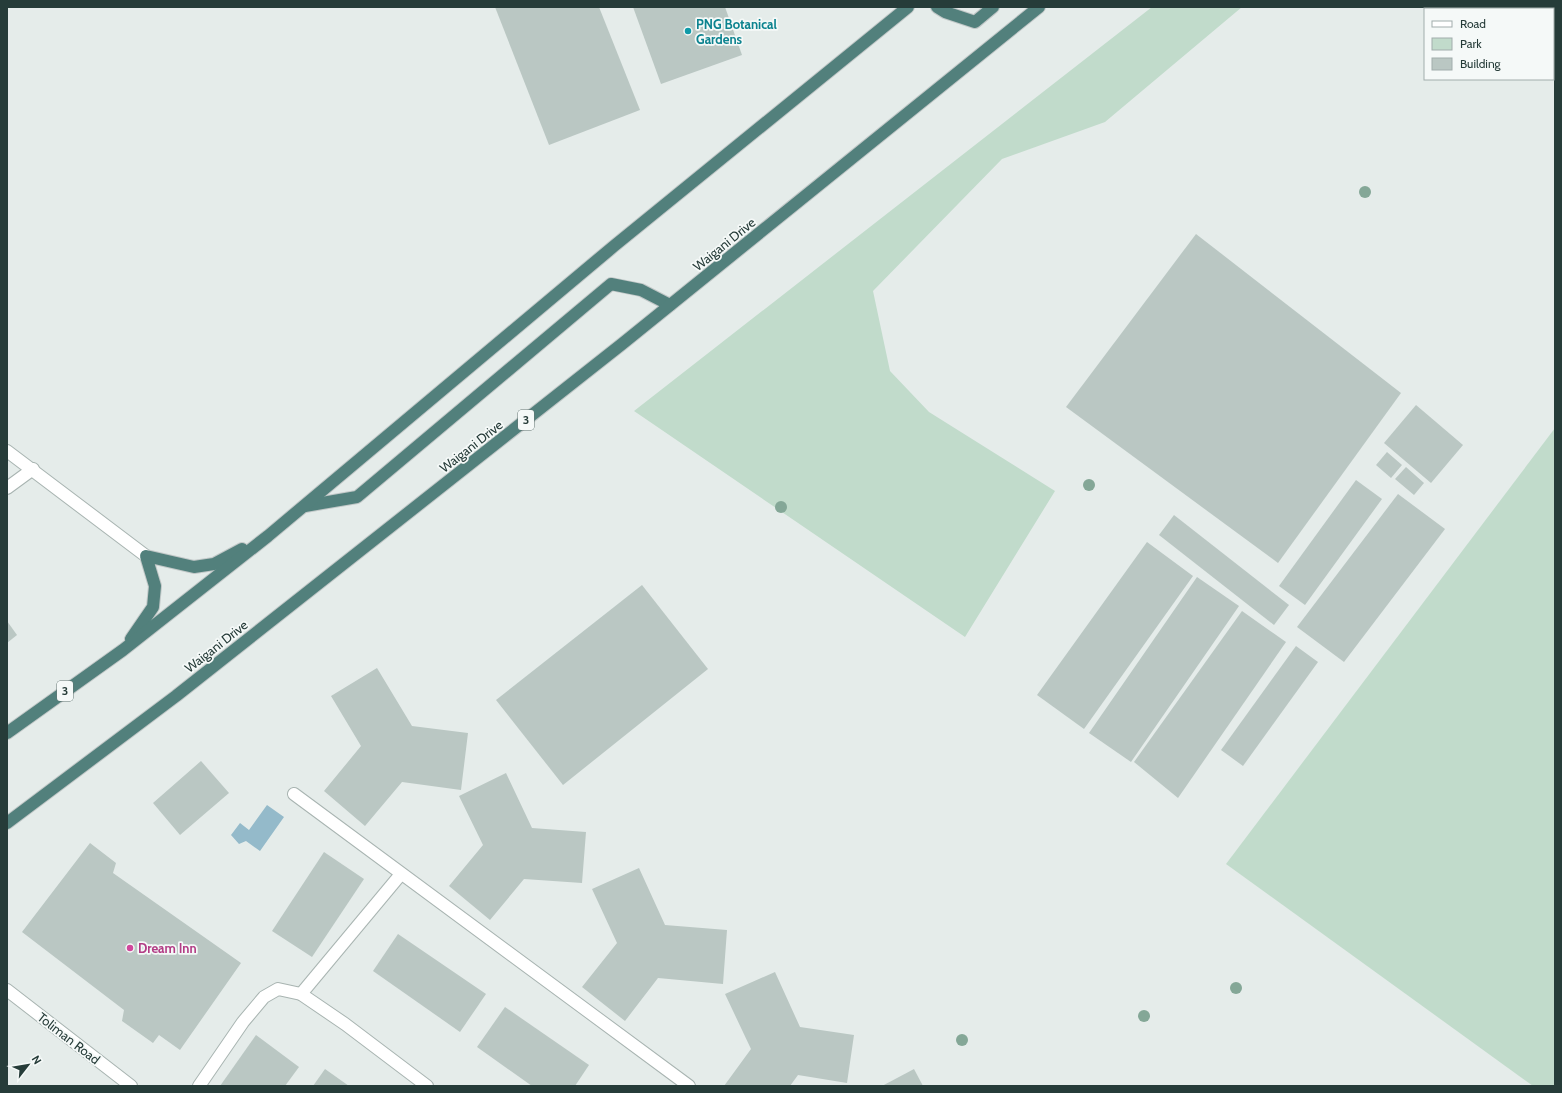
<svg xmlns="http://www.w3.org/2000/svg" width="1562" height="1093" font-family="Cabin,sans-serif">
<rect width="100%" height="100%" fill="#e5ecea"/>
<g fill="#c1dbcb">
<polygon points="1152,7 1242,7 1105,122 1002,159 873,291 890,371 929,412 1055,491 965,637 634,411"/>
<polygon points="1555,428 1555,1086 1533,1086 1226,864"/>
</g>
<polygon fill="#94baca" points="267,805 284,817 260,851 246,841 239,844 231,835 240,823 249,830"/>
<g fill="#bac7c3">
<polygon points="495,7 599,7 640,110 549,145"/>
<polygon points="633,7 725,7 742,55 661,84"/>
<polygon points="1196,234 1401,393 1278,563 1066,407"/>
<polygon points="1416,405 1463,445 1431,483 1384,443"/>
<polygon points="1387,452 1402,465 1391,478 1376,465"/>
<polygon points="1406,467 1424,483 1414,495 1395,479"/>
<polygon points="1356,480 1382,499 1305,605 1279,586"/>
<polygon points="1398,494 1445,529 1344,662 1297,627"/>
<polygon points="1174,515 1289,605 1274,625 1159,535"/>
<polygon points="1147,542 1193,576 1084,729 1037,695"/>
<polygon points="1197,577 1239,606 1131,762 1089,733"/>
<polygon points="642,585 708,669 563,785 496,700"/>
<polygon points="1242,611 1286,642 1178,798 1134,762"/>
<polygon points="7,621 17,635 7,643"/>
<polygon points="1296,646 1318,662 1243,766 1221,750"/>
<polygon points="377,668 412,726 468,733 461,790 402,782 365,826 324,791 361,746 331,696"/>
<polygon points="201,761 229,793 180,835 153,803"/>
<polygon points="506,773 532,828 586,832 582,883 524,879 490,920 449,886 483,845 459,796"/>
<polygon points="90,843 116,863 113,873 241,963 180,1050 159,1035 153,1043 122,1021 124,1010 22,932"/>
<polygon points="324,852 364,879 312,957 272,931"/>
<polygon points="639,868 665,925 727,930 723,984 658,978 625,1021 582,987 617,943 592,889"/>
<polygon points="398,934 486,994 460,1032 373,971"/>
<polygon points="775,972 800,1027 854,1035 847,1083 798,1075 790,1086 724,1086 751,1049 725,994"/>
<polygon points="505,1007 589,1065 575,1086 532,1086 477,1047"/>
<polygon points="256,1035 299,1067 285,1086 220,1086"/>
<polygon points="325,1069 349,1086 313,1086"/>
<polygon points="914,1069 923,1086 882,1086"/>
</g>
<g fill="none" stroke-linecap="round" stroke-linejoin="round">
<defs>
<g id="service">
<polyline points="294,794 689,1086"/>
<polyline points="301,994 401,874"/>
<polyline points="199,1086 243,1022 264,997 278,989 301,994 345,1024 427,1086"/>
</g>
<g id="minor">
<polyline points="7,451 146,556"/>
<polyline points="7,488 33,469"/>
<polyline points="7,990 131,1086"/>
</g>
<g id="trunk">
<polyline points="937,7 945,12 975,22 993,7"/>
<polyline points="305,506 357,497 611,284 641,290 670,305"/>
<polyline points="131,639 153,607 155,586 146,556 194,567 214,564 242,549"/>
<polyline points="7,733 123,650 268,536 614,246 908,7"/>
<polyline points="7,823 176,696 622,344 1039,7"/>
</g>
</defs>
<use href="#service" stroke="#a8b4b1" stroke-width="14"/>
<use href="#minor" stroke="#a8b4b1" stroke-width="14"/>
<use href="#trunk" stroke="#c2c8c8" stroke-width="14"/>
<use href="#service" stroke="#fff" stroke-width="12"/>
<use href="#minor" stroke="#fff" stroke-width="12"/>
<use href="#trunk" stroke="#52807c" stroke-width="12"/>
</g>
<g fill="#84a797">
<circle cx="1365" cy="192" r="6"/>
<circle cx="1089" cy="485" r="6"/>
<circle cx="781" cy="507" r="6"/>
<circle cx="1236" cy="988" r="6"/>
<circle cx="1144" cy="1016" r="6"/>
<circle cx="962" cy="1040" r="6"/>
</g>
<circle fill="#0f9aa8" stroke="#f5f9f8" stroke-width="1.5" cx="688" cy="31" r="4"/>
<circle fill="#d1479c" stroke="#f5f9f8" stroke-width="1.5" cx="130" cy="948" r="4"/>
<g text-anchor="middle" stroke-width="3.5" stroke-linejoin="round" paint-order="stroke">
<g fill="#f5f9f8" stroke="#647572" stroke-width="1">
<rect x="518" y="410" width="16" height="20" rx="3"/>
<rect x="57" y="681" width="16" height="20" rx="3"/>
</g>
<g font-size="12" font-weight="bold" fill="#263c39">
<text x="526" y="424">3</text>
<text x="65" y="695">3</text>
</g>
<g font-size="13" font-weight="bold" fill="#0d838f" stroke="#f5f9f8" text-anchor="start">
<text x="696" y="29">PNG Botanical<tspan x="696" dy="15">Gardens</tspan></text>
</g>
<g font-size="13" fill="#263c39" stroke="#f5f9f8">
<text transform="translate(724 244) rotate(-39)" y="5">Waigani Drive</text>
<text transform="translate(471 446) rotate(-38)" y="5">Waigani Drive</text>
<text transform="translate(216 646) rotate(-38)" y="5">Waigani Drive</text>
<text transform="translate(69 1038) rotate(38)" y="5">Toliman Road</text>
</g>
<g font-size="13" font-weight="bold" fill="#b23c85" stroke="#f5f9f8" text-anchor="start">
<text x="138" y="953">Dream Inn</text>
</g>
</g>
<rect width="1562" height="1093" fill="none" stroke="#263c39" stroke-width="16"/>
<rect x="1424" y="8" width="130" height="72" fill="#f5f9f8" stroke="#a2adac"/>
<rect x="1432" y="21" width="20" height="6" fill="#ffffff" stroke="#a2adac"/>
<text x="1460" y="28" font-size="12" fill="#263c39">Road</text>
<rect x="1432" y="38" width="20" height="12" fill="#c1dbcb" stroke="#a2adac"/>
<text x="1460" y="48" font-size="12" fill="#263c39">Park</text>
<rect x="1432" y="58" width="20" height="12" fill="#bac7c3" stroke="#a2adac"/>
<text x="1460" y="68" font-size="12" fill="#263c39">Building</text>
<g transform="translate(28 1065) rotate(59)" stroke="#f5f9f8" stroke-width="3" paint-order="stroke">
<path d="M0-3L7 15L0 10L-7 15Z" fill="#263c39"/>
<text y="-6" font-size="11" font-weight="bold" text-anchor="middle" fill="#263c39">N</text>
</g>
</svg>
